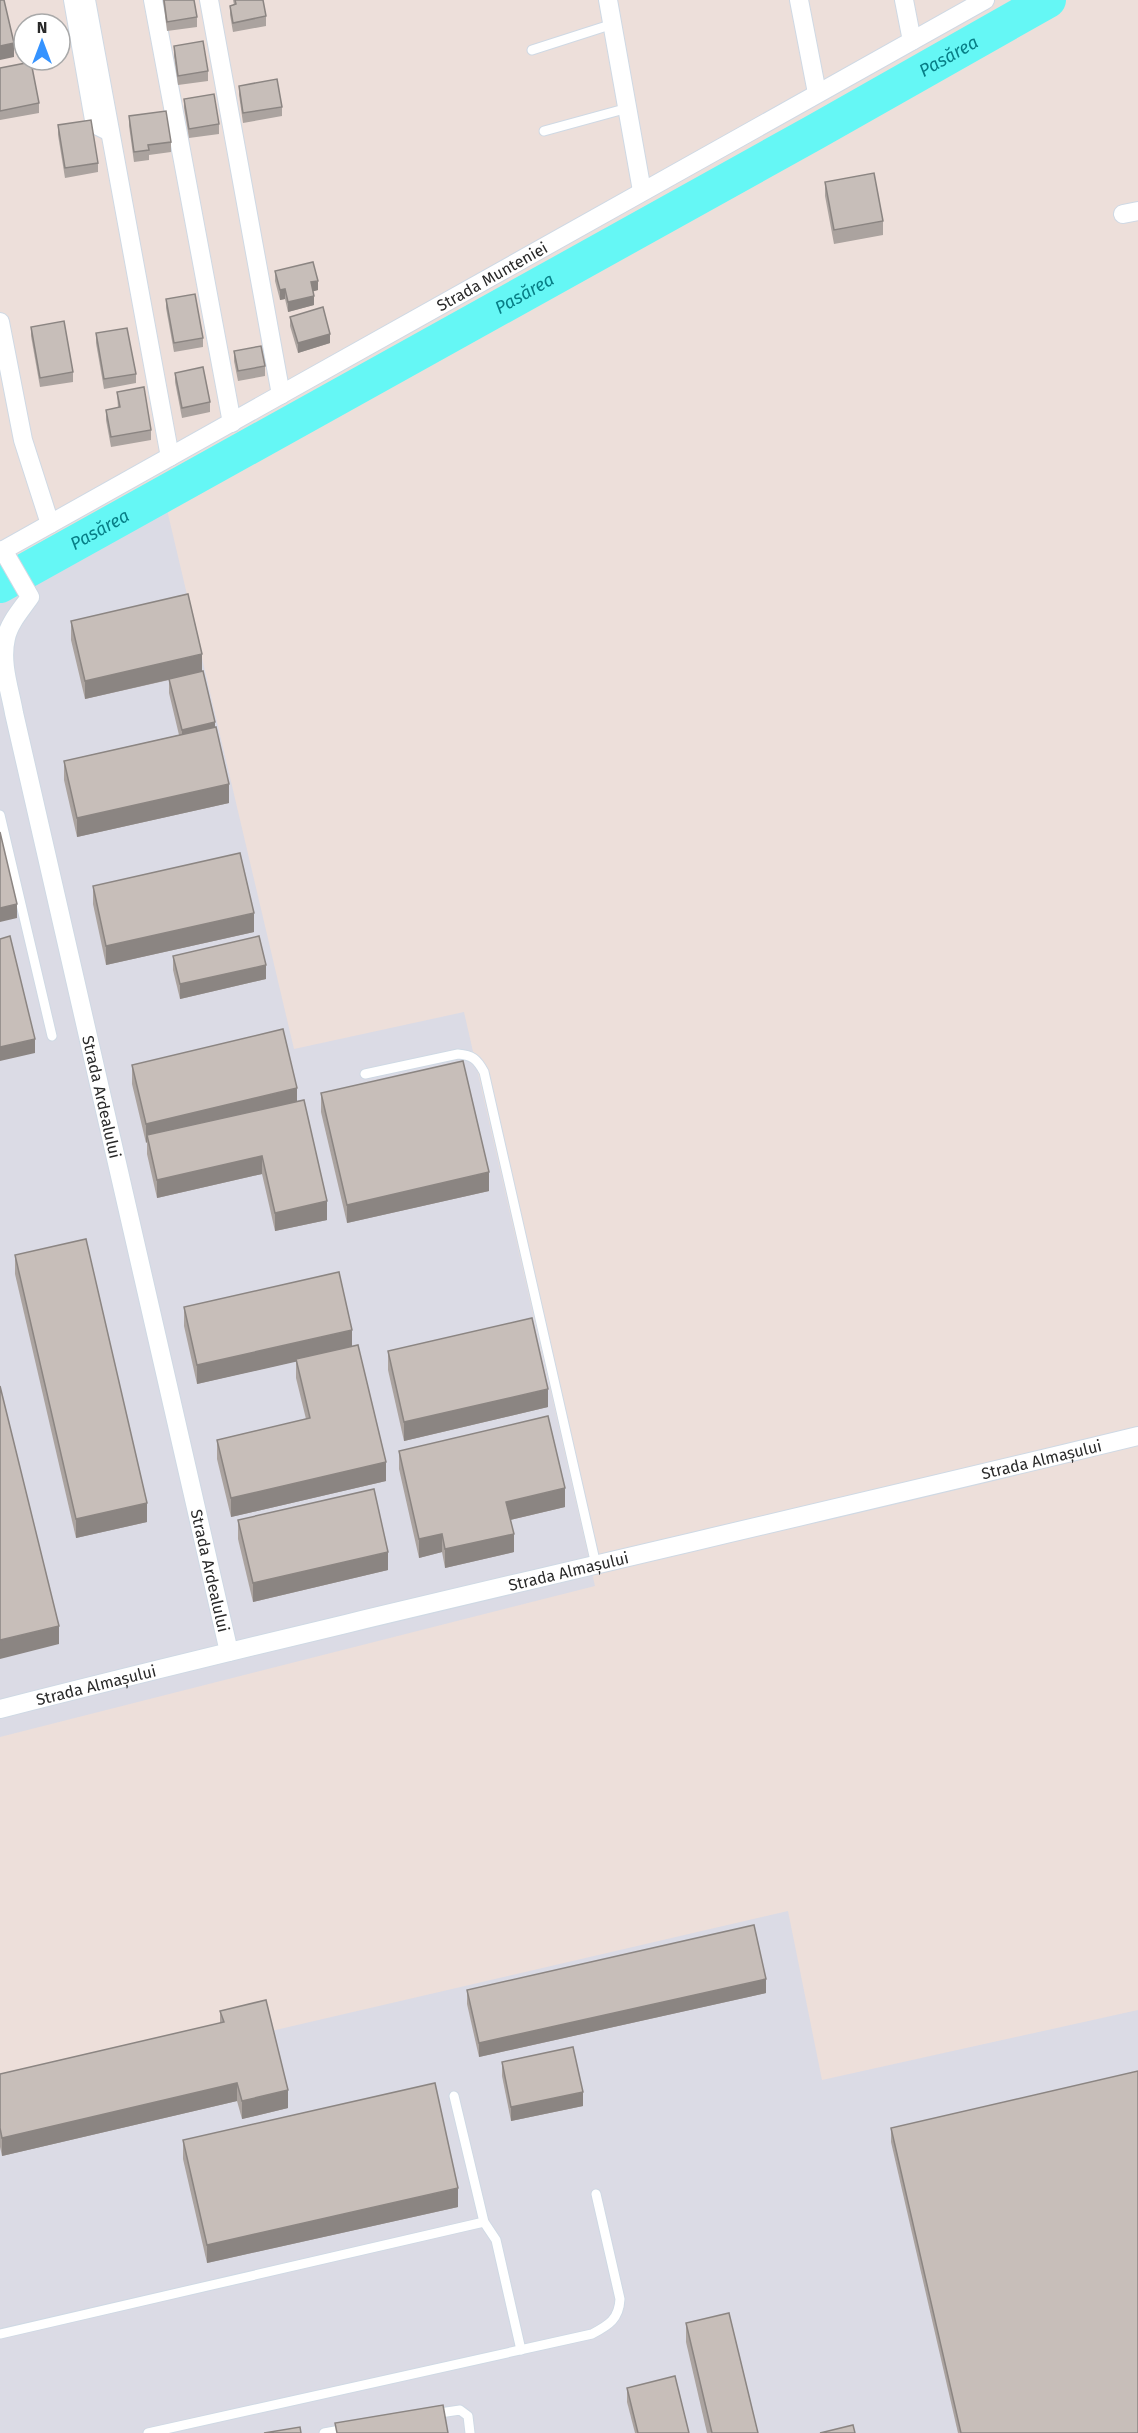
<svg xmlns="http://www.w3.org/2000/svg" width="1138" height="2433" font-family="'Fira Sans',sans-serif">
<rect width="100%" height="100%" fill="#eddfda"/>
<g fill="#dbdbe5">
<polygon points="160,480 294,1049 464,1012 595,1586 0,1737 0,569"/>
<polygon points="788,1911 822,2080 1138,2010 1138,2433 0,2433 0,2094"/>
</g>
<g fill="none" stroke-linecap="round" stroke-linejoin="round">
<path stroke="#65f7f5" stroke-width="36" id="s1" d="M0,585L815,132L1048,0"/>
<defs>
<g id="service">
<polyline points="532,50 613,24"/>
<polyline points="544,131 628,108"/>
<polyline points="0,815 52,1036"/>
<path d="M365,1074L458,1054C472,1055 477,1059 484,1072L596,1565"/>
<polyline points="454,2096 484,2222 496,2240 521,2350"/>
<polyline points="0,2334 484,2222"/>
<polyline points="433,2414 460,2410 468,2416 470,2433"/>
<path d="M148,2433L592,2334C609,2325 619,2319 620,2299L596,2194"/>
<polyline points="324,2433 346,2429"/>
</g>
<g id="minor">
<polyline points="73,0 94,120 98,126 110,132"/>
<polyline points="86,0 170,457"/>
<polyline points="153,0 232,423"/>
<polyline points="209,0 281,395"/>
<polyline points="608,0 642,191"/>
<polyline points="799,0 817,93"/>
<polyline points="904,0 912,41"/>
<polyline points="1123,214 1138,211"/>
<polyline points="0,322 23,440 50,524"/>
<path id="s2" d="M3,550L30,597C21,610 9,623 6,638C0,663 10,690 14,713L229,1652"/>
<path id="s3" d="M0,552L985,0"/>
<path id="s4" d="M0,1709C378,1613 759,1528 1138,1436"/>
</g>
</defs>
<use href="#service" stroke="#cfd9e4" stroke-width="11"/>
<use href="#minor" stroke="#cfd9e4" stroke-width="20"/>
<use href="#service" stroke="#fff" stroke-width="9"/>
<use href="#minor" stroke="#fff" stroke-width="18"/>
</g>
<g fill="#aba39f">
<polygon points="163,0 194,0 197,17 197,27 167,31"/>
<polygon points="233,0 263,0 266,16 266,26 233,32 230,15 230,6 234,5"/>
<polygon points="174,46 208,71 208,81 178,85 174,56"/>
<polygon points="0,68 39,103 39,113 0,120"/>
<polygon points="239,86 282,107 282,116 243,123 239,95"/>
<polygon points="184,99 219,124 219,134 189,138 184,108"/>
<polygon points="129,116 171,142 171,152 149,155 149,160 134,162 129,126"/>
<polygon points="58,125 98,163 98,172 65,178 58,135"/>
<polygon points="825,182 883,221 883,235 834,244 825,196"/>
<polygon points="275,271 318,290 313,291 314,305 288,312 285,299 280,300 275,281"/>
<polygon points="166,299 203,338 203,347 174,352 166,308"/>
<polygon points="290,317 330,343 298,353 290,326"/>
<polygon points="31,327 73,372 73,382 40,387 31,336"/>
<polygon points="96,333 136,374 136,383 104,389 96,343"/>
<polygon points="234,351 265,366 265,376 238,381 234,361"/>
<polygon points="175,373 210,402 210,412 182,418 175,382"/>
<polygon points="117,392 151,430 151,440 111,447 106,420 106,410 118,408"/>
<polygon points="71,621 202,671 215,727 229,803 77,837 64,780 64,761 179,735 169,693 169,680 85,699 71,640"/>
<polygon points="93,886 254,932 106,965 93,904"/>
<polygon points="173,956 266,979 180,999 173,970"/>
<polygon points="132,1065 297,1102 327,1220 275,1231 262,1174 157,1198 147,1154 147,1142 146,1143 132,1084"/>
<polygon points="321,1093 489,1191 347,1223 321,1112"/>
<polygon points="15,1255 147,1522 76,1538 15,1274"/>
<polygon points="184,1307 352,1346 386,1481 231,1517 217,1459 217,1440 306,1419 296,1378 296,1361 197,1384 184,1326"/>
<polygon points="388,1351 548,1407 404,1441 388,1370"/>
<polygon points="399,1451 565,1507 510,1520 514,1552 445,1568 442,1552 419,1558 399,1469"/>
<polygon points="238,1520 388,1570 253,1602 238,1539"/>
<polygon points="467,1990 766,1993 479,2057 467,2004"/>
<polygon points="220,2011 288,2108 242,2119 237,2101 2,2156 0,2147 0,2074 220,2023"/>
<polygon points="502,2062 583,2106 511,2121 502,2076"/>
<polygon points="891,2128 1138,2433 958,2433 891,2142"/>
<polygon points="183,2140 458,2207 207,2263 183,2159"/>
<polygon points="686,2323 758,2433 707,2433 686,2342"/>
<polygon points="627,2388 689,2433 635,2433 627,2402"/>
</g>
<g fill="#8b8582">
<polygon points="14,43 14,57 0,60 0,46"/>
<polygon points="318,281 318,290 311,292 311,282"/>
<polygon points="285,289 285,299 280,300 280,290"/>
<polygon points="314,296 314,305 288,312 288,302"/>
<polygon points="330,334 330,343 298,353 298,343"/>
<polygon points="202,654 202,672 85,699 85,681"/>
<polygon points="215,722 215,736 182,744 182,730"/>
<polygon points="229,784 229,803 77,837 77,818"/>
<polygon points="17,904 17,918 0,922 0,908"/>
<polygon points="254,913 254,932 106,965 106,946"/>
<polygon points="266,965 266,979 180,999 180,984"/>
<polygon points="35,1039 35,1053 0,1061 0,1047"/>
<polygon points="297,1088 297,1107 147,1135 147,1142 146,1143 146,1124"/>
<polygon points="262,1156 262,1174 157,1198 157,1180"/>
<polygon points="489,1172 489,1191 347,1223 347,1205"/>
<polygon points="327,1201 327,1220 275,1231 275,1213"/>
<polygon points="352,1330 352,1349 197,1384 197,1365"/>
<polygon points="548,1389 548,1407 404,1441 404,1422"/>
<polygon points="386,1462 386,1481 231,1517 231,1498"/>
<polygon points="565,1488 565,1507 506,1521 506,1502"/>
<polygon points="147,1503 147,1522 76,1538 76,1519"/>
<polygon points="442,1534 442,1552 419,1558 419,1539"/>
<polygon points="514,1534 514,1552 445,1568 445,1549"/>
<polygon points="388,1552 388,1570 253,1602 253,1583"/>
<polygon points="59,1626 59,1644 0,1659 0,1640"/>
<polygon points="766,1979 766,1993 479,2057 479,2043"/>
<polygon points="237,2083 237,2101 2,2156 2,2138"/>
<polygon points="288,2090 288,2108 242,2119 242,2101"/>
<polygon points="583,2092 583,2106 511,2121 511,2107"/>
<polygon points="458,2188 458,2207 207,2263 207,2245"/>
</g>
<g fill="#c7beb9" stroke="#8b8582" stroke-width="1.5">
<polygon points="0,0 4,0 14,43 0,46"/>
<polygon points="164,0 194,0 197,17 167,22"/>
<polygon points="235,0 263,0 266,16 233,23 230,6 236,4"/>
<polygon points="203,41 208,71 178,76 174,46"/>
<polygon points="31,62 39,103 0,111 0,68"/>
<polygon points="277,79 282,107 243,113 239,86"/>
<polygon points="214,94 219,124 189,129 184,99"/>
<polygon points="166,111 171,142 148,145 149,150 134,152 129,116"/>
<polygon points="91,120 98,163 65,168 58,125"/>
<polygon points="874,173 883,221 834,230 825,182"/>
<polygon points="313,262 318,281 311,282 314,296 288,302 285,289 280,290 275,271"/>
<polygon points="195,294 203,338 174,343 166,299"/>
<polygon points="323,307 330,334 298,343 290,317"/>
<polygon points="64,321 73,372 40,378 31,327"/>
<polygon points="127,328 136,374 104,379 96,333"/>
<polygon points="261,346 265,366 238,371 234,351"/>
<polygon points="203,367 210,402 182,408 175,373"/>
<polygon points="144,387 151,430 111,437 106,410 120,407 117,392"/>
<polygon points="188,594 202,654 85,681 71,621"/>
<polygon points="203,671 215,722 182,730 169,679"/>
<polygon points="216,727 229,784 77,818 64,761"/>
<polygon points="0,832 17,904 0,908"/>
<polygon points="240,853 254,913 106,946 93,886"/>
<polygon points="10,936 35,1039 0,1047 0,939"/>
<polygon points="259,936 266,965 180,984 173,956"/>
<polygon points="283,1029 297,1088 146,1124 132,1065"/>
<polygon points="463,1061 489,1172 347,1205 321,1093"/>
<polygon points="304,1100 327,1201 275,1213 262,1156 157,1180 147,1135"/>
<polygon points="86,1239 147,1503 76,1519 15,1255"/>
<polygon points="339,1272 352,1330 197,1365 184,1307"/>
<polygon points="532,1318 548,1389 404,1422 388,1351"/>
<polygon points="358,1345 386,1462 231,1498 217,1440 310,1418 296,1359"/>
<polygon points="0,1386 59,1626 0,1640"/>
<polygon points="548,1416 565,1488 506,1502 514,1534 445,1549 442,1534 419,1539 399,1451"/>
<polygon points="374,1489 388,1552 253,1583 238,1520"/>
<polygon points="754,1925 766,1979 479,2043 467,1990"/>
<polygon points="266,2000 288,2090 242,2101 237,2083 2,2138 0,2128 0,2074 224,2022 220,2011"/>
<polygon points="573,2047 583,2092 511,2107 502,2062"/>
<polygon points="1138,2071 1138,2433 961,2433 891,2128"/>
<polygon points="435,2083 458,2188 207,2245 183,2140"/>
<polygon points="729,2313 758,2433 712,2433 686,2323"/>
<polygon points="675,2376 689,2433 638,2433 627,2388"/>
<polygon points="443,2405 448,2433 337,2433 335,2423"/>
<polygon points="853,2425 855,2433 820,2433"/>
<polygon points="300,2427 301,2433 264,2433"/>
</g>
<g text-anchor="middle" stroke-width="4.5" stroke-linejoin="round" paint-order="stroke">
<g font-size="16" fill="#292929" stroke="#fff">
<text dy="6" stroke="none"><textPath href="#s3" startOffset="564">Strada Munteniei</textPath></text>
<text dy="6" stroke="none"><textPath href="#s2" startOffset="572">Strada Ardealului</textPath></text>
<text dy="6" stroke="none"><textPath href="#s4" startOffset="1071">Strada Almașului</textPath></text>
<text dy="6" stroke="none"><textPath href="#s2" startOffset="1058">Strada Ardealului</textPath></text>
<text dy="6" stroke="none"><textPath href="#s4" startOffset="585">Strada Almașului</textPath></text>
<text dy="6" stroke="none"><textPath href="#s4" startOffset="99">Strada Almașului</textPath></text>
</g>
<g font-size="18" font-style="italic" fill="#077e86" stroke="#fff">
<text dy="6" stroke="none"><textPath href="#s1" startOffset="1086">Pasărea</textPath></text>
<text dy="6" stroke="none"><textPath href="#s1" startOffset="600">Pasărea</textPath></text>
<text dy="6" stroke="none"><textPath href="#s1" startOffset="114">Pasărea</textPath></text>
</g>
</g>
<g transform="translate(42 42)"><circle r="28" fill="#ffffff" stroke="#a9a9a9" stroke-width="1.5"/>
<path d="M0-4.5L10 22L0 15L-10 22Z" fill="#3593ff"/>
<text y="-9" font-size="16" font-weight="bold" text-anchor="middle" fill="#292929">N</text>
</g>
</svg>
